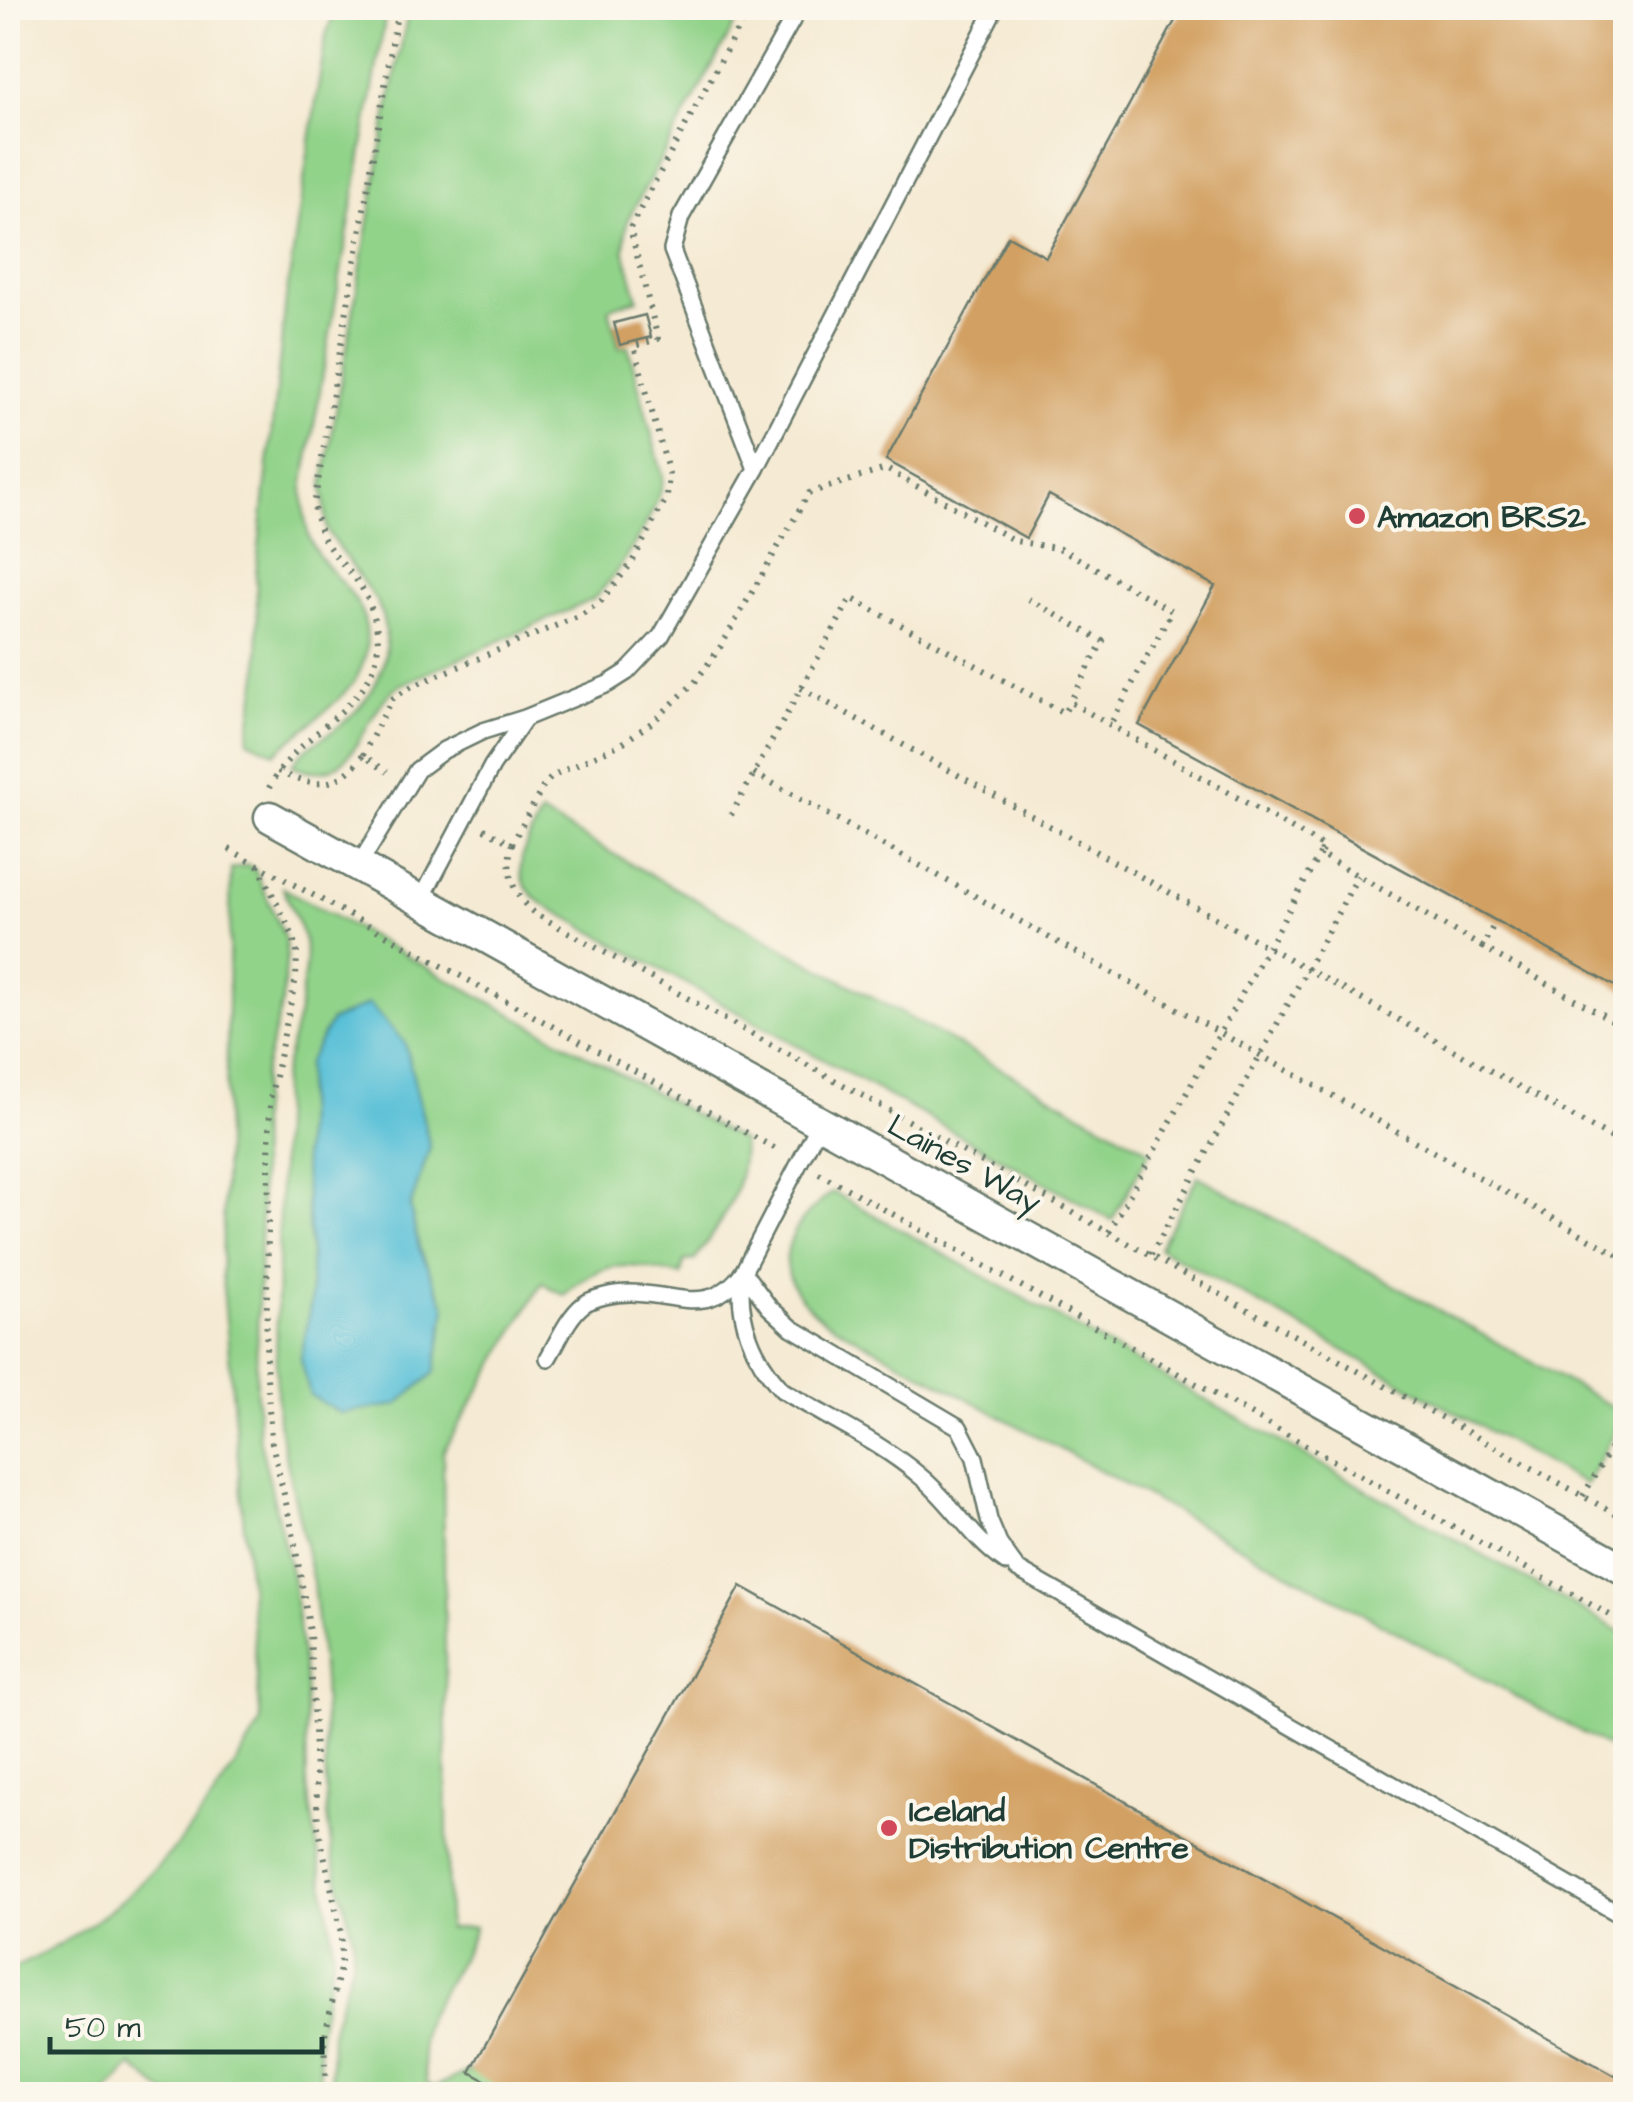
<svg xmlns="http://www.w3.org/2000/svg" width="1633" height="2102" font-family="'Architects Daughter',sans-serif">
<rect width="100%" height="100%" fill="#fbf7ec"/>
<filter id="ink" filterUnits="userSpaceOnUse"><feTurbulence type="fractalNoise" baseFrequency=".01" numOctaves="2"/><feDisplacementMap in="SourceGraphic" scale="20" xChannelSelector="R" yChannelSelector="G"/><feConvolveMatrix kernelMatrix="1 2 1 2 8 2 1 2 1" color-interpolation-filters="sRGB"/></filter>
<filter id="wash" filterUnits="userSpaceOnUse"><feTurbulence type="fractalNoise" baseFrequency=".0048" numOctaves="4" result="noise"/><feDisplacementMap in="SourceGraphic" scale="40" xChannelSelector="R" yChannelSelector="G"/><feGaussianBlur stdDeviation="2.25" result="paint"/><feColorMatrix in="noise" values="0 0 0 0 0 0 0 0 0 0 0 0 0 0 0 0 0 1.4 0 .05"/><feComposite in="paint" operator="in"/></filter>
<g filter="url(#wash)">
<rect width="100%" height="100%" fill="#f5ead3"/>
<g fill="#92d38a" stroke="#58885f" stroke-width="2.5" fill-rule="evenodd">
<path d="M336,8H387L303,488C304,507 304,525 311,542C320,563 341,579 354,598C374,627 370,666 346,691C325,714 298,733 275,753L248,740L259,668L256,574L286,299L326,35Z"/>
<path d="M409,8H744L627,221L624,250L638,299L609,308L619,348L628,346L663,477C663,505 614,581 592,600L400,685C360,709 359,795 292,765C302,749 319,741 334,730C376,699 400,654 377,602L327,531L323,486L388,110Z"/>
<path d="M541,814L1150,1151L1112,1220L543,904C504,876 525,847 541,814Z"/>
<path d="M248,865L255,870L284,936L287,955L282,1003L263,1075L259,1118L261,1212L256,1377L259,1437L293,1582L305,1683L307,1786L331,1929L333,1955L320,2027L319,2094H167L132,2066L105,2094H17L8,2087V1963L14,1968C132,1914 197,1833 261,1723L222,1274L231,869Z"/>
<path d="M283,888L742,1141C746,1188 720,1223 695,1260L684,1261L681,1275C631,1264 605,1256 564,1295L542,1283L443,1452L448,1929L475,1927C464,1961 440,1988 427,2020C419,2041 424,2063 427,2084L435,2087L471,2070L514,2094H334L331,2073L332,2028L353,1960V1938L333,1859L327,1815L323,1680L313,1582L278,1421L276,1363L282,1079L299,1012L306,961L304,938ZM331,1021L430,1147L410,1207L419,1248L446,1308L301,1359L311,1302L310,1245L303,1155L307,1065Z"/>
<polygon points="1198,1176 1625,1414 1586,1485 1159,1248"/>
<path d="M833,1192L1625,1634V1756L825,1321C767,1277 779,1231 833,1192Z"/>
</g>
<polygon fill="#59c0d7" stroke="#3c7e86" stroke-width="2.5" points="369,1004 405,1043 430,1147 410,1207 419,1248 446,1308 435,1372 397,1405 340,1413 310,1395 301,1359 311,1302 310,1245 303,1155 307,1064 331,1021"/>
<g id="blocks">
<g fill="#d2a062">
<polygon points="1182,8 1626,8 1626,992 1139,725 1215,586 1049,495 1026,538 886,460 1008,236 1046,257"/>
<polygon points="645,315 651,337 620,345 614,323"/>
<polygon points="741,1586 1626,2082 1626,2094 511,2094 470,2072"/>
</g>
</g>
</g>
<g filter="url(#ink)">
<use href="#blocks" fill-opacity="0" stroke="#6a7a6c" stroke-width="2.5"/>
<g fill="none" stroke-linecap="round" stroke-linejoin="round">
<defs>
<g id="service">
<polyline points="756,469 672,250 681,217 799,8"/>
<polyline points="359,865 417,770 444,750 483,731 525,718 608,684 627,672 661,636 756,469 995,8"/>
<polyline points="421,900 492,766 525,718"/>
<polyline points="743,1272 769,1307 792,1328 959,1427 975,1458 989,1520 999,1544 1017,1569 1626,1918"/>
<path d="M743,1272C735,1315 753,1358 782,1390C827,1418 879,1441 920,1476C953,1503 970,1538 1007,1563"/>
<path d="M548,1358C558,1341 568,1317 583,1305C589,1300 597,1298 605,1296C663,1282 704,1326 743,1272L820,1123"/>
</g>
<polyline id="minor" points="270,817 1626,1570"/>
</defs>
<use href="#service" stroke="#6a7a6c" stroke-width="20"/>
<use href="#minor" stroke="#6a7a6c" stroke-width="35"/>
<g stroke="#6a7a6c" stroke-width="6" stroke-dasharray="2.5 8" stroke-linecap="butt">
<polyline points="1028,599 1103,641 1070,702 1324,847 1320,854 1482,947 1496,921"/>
<polyline points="801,688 1626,1146"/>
<polyline points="363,755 391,700 406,689 581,615 601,601 631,564 667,497 669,474 634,346 658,339 630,228 749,8"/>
<path d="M278,771C312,789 339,790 363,755L387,772"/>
<polyline points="754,773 1626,1259"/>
<path d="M269,788C303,719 407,701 370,605C354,562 322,561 314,505L398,8"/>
<polyline points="731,815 851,598 1064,713 1070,702"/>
<path d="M484,829L512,844C505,871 512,894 534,913L1626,1520"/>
<polyline points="512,844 544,785 554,775 621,744 654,721 695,682 721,646 809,493 886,469 1015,541 1061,549 1172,611 1110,725"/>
<polyline points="229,849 778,1150"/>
<polyline points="258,865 293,936 297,953 296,978 270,1100 266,1361 271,1439 293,1533 310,1632 318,1826 341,1933 341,1964 324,2039 326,2094"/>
<polyline points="1482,947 1626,1028"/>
<polyline points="819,1173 1626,1624"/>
<polyline points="1109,1232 1320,854"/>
<polyline points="1151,1255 1358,876"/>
<polyline points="1583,1496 1626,1422"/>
</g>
<use href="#service" stroke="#fff" stroke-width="15"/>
<use href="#minor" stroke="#fff" stroke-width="30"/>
</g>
</g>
<g fill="#d1495b" stroke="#fbf7ec" stroke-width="4">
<circle cx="1357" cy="516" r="10"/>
<circle cx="889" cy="1828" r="10"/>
</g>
<g text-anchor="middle" stroke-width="8" stroke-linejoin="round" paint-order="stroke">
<g font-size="32" font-weight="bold" fill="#1f3d34" stroke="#fbf7ec" text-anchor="start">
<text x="1377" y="527">Amazon BRS2</text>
<text x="909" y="1821">Iceland<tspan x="909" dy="37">Distribution Centre</tspan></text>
</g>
<g font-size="32" fill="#1f3d34" stroke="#fbf7ec">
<text transform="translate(965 1163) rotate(29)" y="11">Laines Way</text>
</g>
</g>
<rect width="1633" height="2102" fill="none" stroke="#fbf7ec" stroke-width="40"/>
<path d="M50 2037v15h272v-15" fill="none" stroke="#1f3d34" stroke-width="5"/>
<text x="65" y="2037" font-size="30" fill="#1f3d34" stroke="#fbf7ec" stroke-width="8" paint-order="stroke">50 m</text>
</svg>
